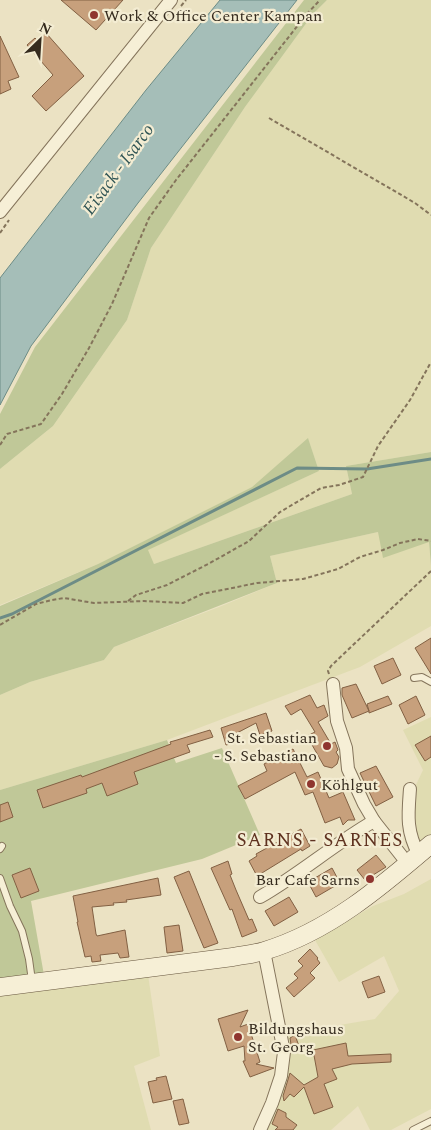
<svg xmlns="http://www.w3.org/2000/svg" width="431" height="1130" font-family="Spectral,serif">
<rect width="100%" height="100%" fill="#ebe2c3"/>
<g fill="#e0dcb1">
<polygon points="327,0 431,0 431,452 346,466 352,494 154,564 147,550 319,471 308,439 252,487 98,564 0,605 0,469 53,426 127,320 151,248 245,107 313,14"/>
<polygon points="378,532 429,542 431,566 431,626 360,667 167,740 0,790 0,695 30,682 104,660 114,647 219,607 277,583 270,556"/>
<polygon points="431,717 431,857 420,841 410,818 414,789 423,770 403,730"/>
<polygon points="431,879 431,1109 391,1130 370,1130 358,1106 331,1130 265,1130 287,1067 287,1034 375,1019 399,991 384,956 339,982 315,940 373,906 404,894"/>
<polygon points="147,968 160,1056 134,1066 151,1130 0,1130 0,987"/>
</g>
<g fill="#c0c898">
<polygon points="304,0 327,0 313,14 245,107 151,248 127,320 53,426 0,469 0,414 35,347"/>
<polygon points="308,438 319,471 148,550 154,564 352,494 346,466 431,452 431,566 429,542 383,558 378,532 270,556 277,583 114,647 104,660 30,682 0,695 0,606 98,564 252,487"/>
<polygon points="167,740 176,763 222,748 260,835 202,859 31,901 45,981 0,987 0,790"/>
</g>
<polygon fill="#a5beb8" stroke="#6d8c86" points="220,0 297,0 138,203 31,346 0,405 0,278 146,90"/>
<g fill="none" stroke-linecap="round" stroke-linejoin="round">
<polyline stroke="#6d8c86" stroke-width="3" points="0,618 12,614 297,468 367,469 431,459"/>
</g>
<g fill="#c7a07c" stroke="#826043">
<polygon points="61,0 123,0 96,30"/>
<polygon points="46,33 84,76 46,111 32,96 53,75 27,45 35,38 37,40"/>
<polygon points="0,36 19,77 8,81 11,89 0,94"/>
<polygon points="431,638 431,674 415,648"/>
<polygon points="393,658 401,675 382,684 374,666"/>
<polygon points="356,684 369,711 367,704 388,696 392,704 369,713 369,711 352,718 342,695 342,688"/>
<polygon points="310,695 317,708 324,705 328,716 318,722 331,744 335,742 338,750 336,752 339,757 337,764 332,768 324,766 307,736 315,732 301,709 291,715 285,706"/>
<polygon points="416,696 425,715 408,724 399,705"/>
<polygon points="266,713 272,731 260,735 256,723 235,734 238,742 226,745 221,728"/>
<polygon points="210,730 213,737 187,745 190,752 134,772 138,784 107,796 102,783 86,789 87,793 43,808 37,790 81,775 82,777 171,744 170,742 177,740"/>
<polygon points="431,736 431,757 425,761 415,745"/>
<polygon points="293,749 307,777 318,772 329,798 343,792 355,820 348,820 343,825 340,817 325,823 313,792 305,795 295,772 245,799 238,786 267,771 264,764"/>
<polygon points="376,766 393,797 376,806 360,773"/>
<polygon points="8,802 13,817 0,822 0,805"/>
<polygon points="301,829 310,846 302,851 301,849 257,876 249,861 257,856 256,854"/>
<polygon points="376,855 386,867 365,880 357,870"/>
<polygon points="228,861 232,874 230,875 236,890 249,920 252,919 257,931 242,937 232,909 230,910 211,868"/>
<polygon points="30,868 39,891 21,898 12,875"/>
<polygon points="332,868 340,883 316,897 308,882"/>
<polygon points="189,871 218,943 204,948 174,877"/>
<polygon points="158,878 161,895 126,900 127,902 113,903 114,905 92,907 96,934 97,936 125,930 129,957 120,958 118,953 100,955 101,961 92,962 91,956 85,957 77,922 78,922 73,896"/>
<polygon points="289,897 298,912 274,926 265,911"/>
<polygon points="179,925 183,951 167,953 164,927"/>
<polygon points="310,949 318,958 317,959 320,963 310,973 315,978 294,997 286,988 298,978 294,974 303,966 298,961"/>
<polygon points="379,976 385,992 368,998 362,982"/>
<polygon points="248,1010 240,1027 248,1024 260,1062 256,1064 274,1068 250,1077 243,1061 245,1061 244,1046 228,1051 218,1019"/>
<polygon points="295,1035 300,1049 292,1051 290,1038"/>
<polygon points="346,1043 348,1056 391,1054 391,1062 352,1064 332,1069 337,1079 324,1084 333,1107 314,1114 304,1087 294,1097 290,1094 284,1101 283,1096 290,1073 304,1085 318,1077 313,1050"/>
<polygon points="166,1076 172,1099 153,1103 148,1082 157,1080 156,1078"/>
<polygon points="183,1099 189,1123 179,1125 173,1101"/>
<polygon points="278,1109 286,1113 286,1117 297,1125 293,1130 275,1130 278,1127 272,1124"/>
</g>
<g fill="none" stroke-linecap="round" stroke-linejoin="round">
<defs>
<g id="lane">
<polyline points="414,678 422,677 431,682"/>
<polyline points="0,849 2,846"/>
<polyline points="0,878 10,906 22,931 29,959 32,981"/>
<polyline points="413,1130 431,1121"/>
</g>
<g id="street">
<polyline points="0,212 171,0"/>
<polyline points="333,684 337,721 346,748 348,769 364,804 374,821 408,864"/>
<path d="M410,789C408,815 406,831 419,855"/>
<path d="M260,897C300,874 334,844 374,821"/>
<polyline points="260,1130 272,1103 281,1076 284,1052 264,951"/>
</g>
<path id="secondary" d="M0,987L233,957C243,955 254,954 264,951C328,932 381,887 431,844"/>
</defs>
<use href="#lane" stroke="#84745b" stroke-width="8"/>
<use href="#street" stroke="#84745b" stroke-width="14"/>
<use href="#secondary" stroke="#66553e" stroke-width="19"/>
<g stroke="#84745b" stroke-width="2" stroke-dasharray="4 2.5" stroke-linecap="butt">
<polyline points="181,6 186,0"/>
<polyline points="269,118 415,203 431,215"/>
<polyline points="0,233 9,220"/>
<polyline points="0,445 7,434 41,424 62,394 89,348 112,304 149,218 176,180 306,15 320,0"/>
<polyline points="128,601 136,595 167,585 210,563 249,541 280,512 321,488 339,485 363,477 378,446 410,400 431,362"/>
<polyline points="0,625 36,604 52,600 64,598 94,603 144,601 183,603 202,594 257,583 303,579 338,569 360,557 383,550 400,543 418,539 431,541"/>
<polyline points="329,674 328,671 331,666 431,571"/>
</g>
<use href="#lane" stroke="#f6efd6" stroke-width="6"/>
<use href="#street" stroke="#f6efd6" stroke-width="12"/>
<use href="#secondary" stroke="#f6efd6" stroke-width="18"/>
</g>
<g fill="#8f352f" stroke="#f3ecd2" stroke-width="2">
<circle cx="94" cy="15" r="5"/>
<circle cx="327" cy="746" r="5"/>
<circle cx="311" cy="784" r="5"/>
<circle cx="370" cy="879" r="5"/>
<circle cx="238" cy="1037" r="5"/>
</g>
<g text-anchor="middle" stroke-width="4.5" stroke-linejoin="round" paint-order="stroke">
<g font-size="16" fill="#352b1e" stroke="#f3ecd2" text-anchor="start">
<text x="104" y="21">Work &amp; Office Center Kampan</text>
<text x="317" y="743" text-anchor="end">St. Sebastian<tspan x="317" dy="18">- S. Sebastiano</tspan></text>
<text x="321" y="790">Köhlgut</text>
<text x="360" y="885" text-anchor="end">Bar Cafe Sarns</text>
<text x="248" y="1034">Bildungshaus<tspan x="248" dy="18">St. Georg</tspan></text>
</g>
<g font-size="18" font-style="italic" fill="#2f5454" stroke="#f3ecd2">
<text transform="translate(118 169) rotate(-54)" y="6">Eisack - Isarco</text>
</g>
<g font-size="19" letter-spacing="1" fill="#5f3220" stroke="#f3ecd2">
<text x="320" y="846">SARNS - SARNES</text>
</g>
</g>
<g transform="translate(40 40) rotate(25)" stroke="#f3ecd2" stroke-width="4" paint-order="stroke">
<path d="M0-4L9 19L0 12L-9 19Z" fill="#352b1e"/>
<text y="-8" font-size="14" font-weight="bold" text-anchor="middle" fill="#352b1e">N</text>
</g>
</svg>
